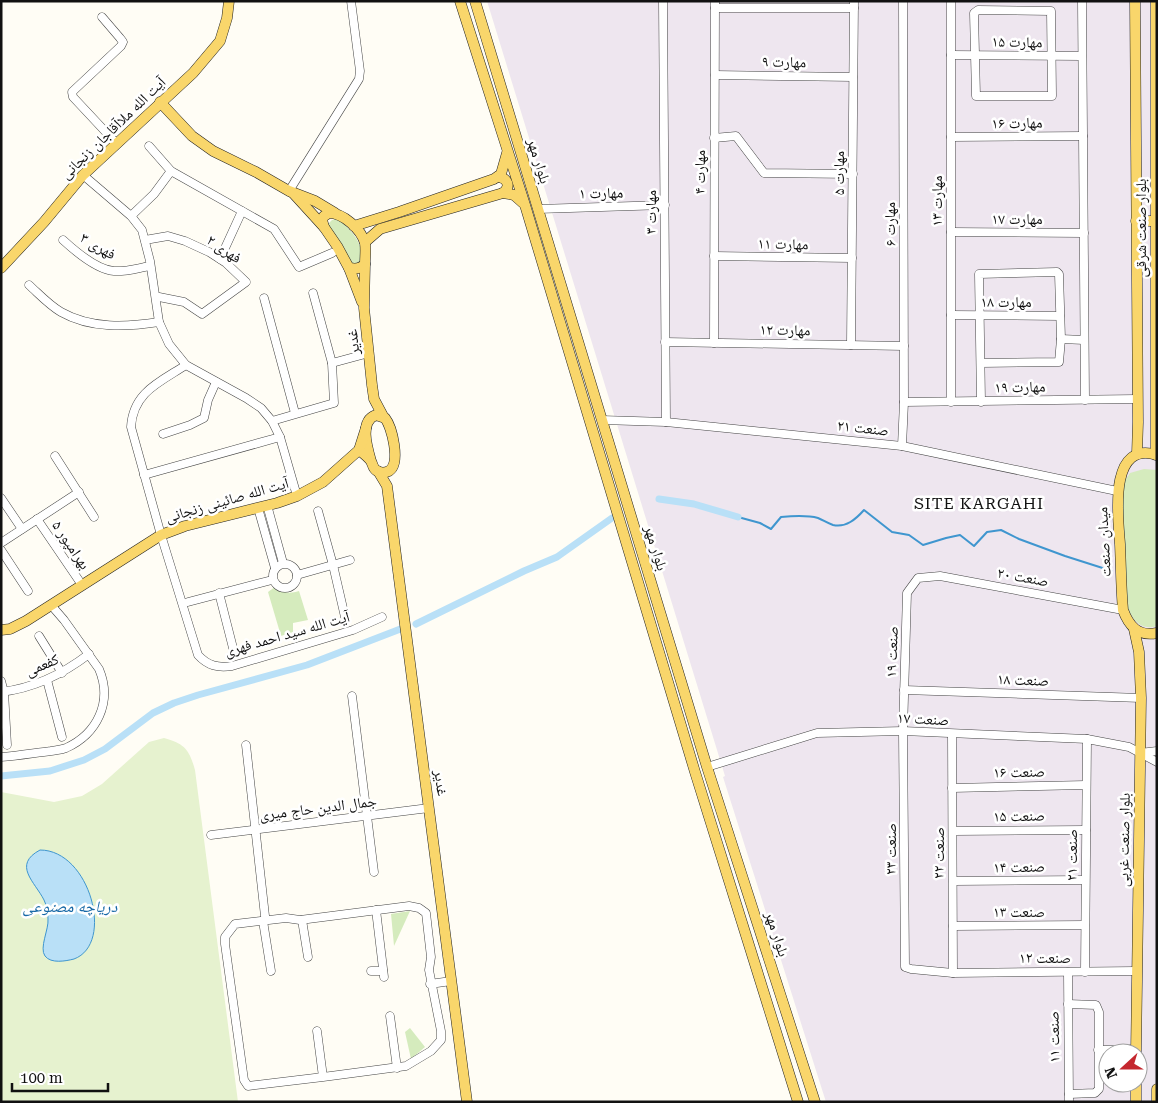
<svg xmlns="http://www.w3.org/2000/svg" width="1158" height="1103" font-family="'Roboto Serif','Noto Naskh Arabic',serif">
<rect width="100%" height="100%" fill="#fffdf5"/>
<path fill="#eee6ef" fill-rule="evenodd" d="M487,1H1157V1102H826L723,777L725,776ZM1108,1053H1138V1083H1108Z"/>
<g fill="#d5ebbd">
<path d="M338,219C352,230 368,248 359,266L352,265L329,228V223L332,220Z"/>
<path d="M1144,469L1157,470V626C1140,631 1132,619 1127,606L1121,498L1124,482L1130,473Z"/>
<path d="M275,587C284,593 289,594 299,591L308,620L293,623V632L281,636L268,592Z"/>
<polygon points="410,911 394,946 391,914"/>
<polygon points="410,1028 425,1047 411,1059 405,1032"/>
</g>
<path fill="#e6f2cf" d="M164,738C185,744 189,749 195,770L238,1102H1V792L54,802L82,796L102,784L149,742Z"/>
<path fill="#b9e0f7" stroke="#3f96cf" d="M40,850C90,850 115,944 74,959C66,961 51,964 45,956C39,948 49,929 48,919C48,913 47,906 44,900C35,882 12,865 40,850Z"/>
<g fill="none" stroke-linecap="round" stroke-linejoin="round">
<path stroke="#3f96cf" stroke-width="2" d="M738,517L760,523L771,529L781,517C792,516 807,515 818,518C823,520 827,523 833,525C846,528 856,519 864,510L892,532L909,535L923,545L946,538L960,535L974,546L987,532L1001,530L1019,539L1065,556L1112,571"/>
<g stroke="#b9e0f7" stroke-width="7">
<polyline points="659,499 694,504 738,517"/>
<polyline points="416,624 524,571 557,557 612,518"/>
<polyline points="1,776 50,771 84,760 105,749 153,713 174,703 198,695 307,665 403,628"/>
</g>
<defs>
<g id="minor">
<polyline points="663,1 666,422"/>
<polyline points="1082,1 1085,400"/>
<polyline points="715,8 854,8"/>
<polygon points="978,10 1051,11 1052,96 976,96 974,13"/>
<polyline points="102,17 120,38 123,42 121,46 72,92 73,97 117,144"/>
<polyline points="951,55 1082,56"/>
<polyline points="715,75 853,77"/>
<polyline points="951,137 1083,136"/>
<polyline points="714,138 736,136 764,173 853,174"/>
<polyline points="149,146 171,171 274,229 299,267 332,253"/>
<polyline points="83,175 131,216 142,230 150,261 159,322 169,344 186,365 246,398 261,408 272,421 280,437 297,496"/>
<polyline points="289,191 359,79 360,71 351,1"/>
<polyline points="538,209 665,205"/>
<polyline points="131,216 154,194 171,171"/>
<polyline points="951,232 1084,233"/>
<path d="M63,240C75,251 98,270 114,271C126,272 138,268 150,266"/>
<polyline points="145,240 168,236 185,241 209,252 226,263 246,282 202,314 184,302 159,297"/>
<polyline points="714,256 852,258"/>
<polyline points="220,259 242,211"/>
<path d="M29,285C39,294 49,305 61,312C91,329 127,327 159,322"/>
<polyline points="313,293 332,363 369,353"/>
<polyline points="264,298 295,413"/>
<polyline points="951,315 1060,316"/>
<polyline points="1061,339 1084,340"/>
<polyline points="665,342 904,346"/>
<polyline points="714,343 715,1"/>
<polyline points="851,345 854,1"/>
<polyline points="981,363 1059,362 1061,339 1059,274 1057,272 979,274 981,402"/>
<path d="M186,365C160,382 133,392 131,427L161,535L198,655C208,666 218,668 232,666L353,630L382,617"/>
<polyline points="904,402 1137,399"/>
<polyline points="951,402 951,1"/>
<polyline points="602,420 666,422 902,446 1117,491"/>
<polyline points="272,421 334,403 332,363"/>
<polyline points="163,434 190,425 204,418 208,400 216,382"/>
<polyline points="902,446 904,402 903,1"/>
<polyline points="55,456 94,517"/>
<polyline points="144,475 280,437"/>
<polyline points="1,498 22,529"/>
<polyline points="267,505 283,563"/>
<polyline points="258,508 275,568"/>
<polyline points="318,511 333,565 345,617"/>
<polyline points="37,519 82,585"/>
<polyline points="1,543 79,492"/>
<polyline points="1,550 28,591"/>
<circle cx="285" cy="576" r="12"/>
<polyline points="297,575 350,560"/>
<polyline points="219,593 233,648"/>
<polyline points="188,602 272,580"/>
<polyline points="1123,610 940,576 918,578 907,593 903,731 905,967 911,969 953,973 1136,971"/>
<polyline points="39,636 62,673"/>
<polyline points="47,680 62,737"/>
<polyline points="1,681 4,692 7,745"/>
<polyline points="904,690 1141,698"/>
<path d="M1,692C35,688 63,674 89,654"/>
<polyline points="352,696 374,872"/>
<polyline points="952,734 953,973"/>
<polyline points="246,745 265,916"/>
<polyline points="1140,753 1157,751"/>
<path d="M1,757C18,756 34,753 51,751C56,750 61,750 66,748C97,734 113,702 99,669L64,620L51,605"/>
<polyline points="707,767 817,733 903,731 1087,739 1129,747 1157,762"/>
<polyline points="952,788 1086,785"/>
<polyline points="953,831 1086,830"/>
<polyline points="211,835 429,808"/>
<polyline points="953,881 1085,880"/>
<polyline points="376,910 384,977"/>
<polyline points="302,920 308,957"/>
<polyline points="263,921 271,971"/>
<polyline points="953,926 1085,925"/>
<polyline points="371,971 383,971"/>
<polyline points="1068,972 1069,1102"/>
<polyline points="1085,972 1087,739"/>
<polyline points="430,984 451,981"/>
<polyline points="1068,1004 1096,1005 1099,1012 1099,1089 1095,1093 1069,1094"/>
<polyline points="390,1016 397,1068"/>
<polyline points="317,1031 323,1077 406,1066 431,1051 441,1040 441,1031 429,970 431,957 426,913 419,908 409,906 300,920 286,918 235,924 225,937 225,944 244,1080 248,1086 323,1077"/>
<polyline points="1098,1050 1136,1049"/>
</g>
<g id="major">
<polyline points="460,1 525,205 695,772 798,1102"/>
<polyline points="475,1 707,767 815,1102"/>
<polyline points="1135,1 1138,422 1137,454"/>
<polyline points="1156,1 1156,455"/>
<polyline points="160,102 192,136 213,151 256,172 289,191 315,201 335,213"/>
<path d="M498,177C508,178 511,187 503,193"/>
<polyline points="293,193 324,227"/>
<path d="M329,213C343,213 361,229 365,243C366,250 365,257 365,264C360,269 356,269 349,268L337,246L324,227L322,220L324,216Z"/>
<polyline points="1136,221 1156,221"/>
<polyline points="354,226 399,212 494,179 501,174 507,153"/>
<polyline points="365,242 380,229 503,193 514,195 523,203"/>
<polyline points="365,264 364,308 372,385 374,399 383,416"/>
<polyline points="1,268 44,222 83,175 193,73 220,41 227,18 229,1"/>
<polyline points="349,268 362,302"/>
<path d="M359,450C363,453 368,457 371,461C373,465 373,469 377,471C381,473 385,473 389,471C401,463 392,427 385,418L376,415C359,421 367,447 371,461"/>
<path d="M1157,455C1108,440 1118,517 1120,544C1121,566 1121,588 1123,610C1129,626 1138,637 1157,633"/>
<polyline points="378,471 387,486 467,1102"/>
<polyline points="1134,629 1139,652 1141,698 1136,1053"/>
<polyline points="1,630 10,629 26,621 161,535 185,526 277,503 297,496 323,482 359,450 366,428"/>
<polyline points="1157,1089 1157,1101"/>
<polyline points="1136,1102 1136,1083"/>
</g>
</defs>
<use href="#minor" stroke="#444" stroke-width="9"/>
<use href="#major" stroke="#222" stroke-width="11"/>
<use href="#minor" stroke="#fff" stroke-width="8"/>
<use href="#major" stroke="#f9d66b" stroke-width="10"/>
</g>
<g text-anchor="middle" stroke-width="5" stroke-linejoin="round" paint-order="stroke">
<g font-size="15" fill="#111" stroke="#fff">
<text transform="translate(1017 42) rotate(1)" y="5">مهارت ۱۵</text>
<text transform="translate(784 62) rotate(1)" y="5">مهارت ۹</text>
<text transform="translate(1017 123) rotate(-1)" y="5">مهارت ۱۶</text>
<text transform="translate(113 128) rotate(-44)" y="5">آیت الله ملاآقاجان زنجانی</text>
<text transform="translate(539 161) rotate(73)" y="5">بلوار مهر</text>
<text transform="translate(700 172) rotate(-90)" y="5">مهارت ۴</text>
<text transform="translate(839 173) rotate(-90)" y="5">مهارت ۵</text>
<text transform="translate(601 193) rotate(-1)" y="5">مهارت ۱</text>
<text transform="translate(937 201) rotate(-90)" y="5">مهارت ۱۳</text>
<text transform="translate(651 212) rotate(-90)" y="5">مهارت ۳</text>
<text x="1017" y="224">مهارت ۱۷</text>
<text transform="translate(890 224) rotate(-90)" y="5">مهارت ۶</text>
<text transform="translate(1141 228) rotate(-90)" y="5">بلوار صنعت شرقی</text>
<text transform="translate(783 244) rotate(1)" y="5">مهارت ۱۱</text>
<text transform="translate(98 246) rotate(30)" y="5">فهری ۳</text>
<text transform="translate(224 249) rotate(34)" y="5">فهری ۲</text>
<text x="1006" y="307">مهارت ۱۸</text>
<text transform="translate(785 330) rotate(1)" y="5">مهارت ۱۲</text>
<text transform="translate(353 342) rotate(-96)" y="5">غدیر</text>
<text transform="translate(1020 387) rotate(-1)" y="5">مهارت ۱۹</text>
<text transform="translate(863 428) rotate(6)" y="5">صنعت ۲۱</text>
<text transform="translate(227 500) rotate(-16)" y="5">آیت الله صائینی زنجانی</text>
<text transform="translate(1104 542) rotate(-93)" y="5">میدان صنعت</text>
<text transform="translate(71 545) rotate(56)" y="5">بهرامپور ۵</text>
<text transform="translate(656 548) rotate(73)" y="5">بلوار مهر</text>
<text transform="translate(1023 577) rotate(10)" y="5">صنعت ۲۰</text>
<text transform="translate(287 634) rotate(-16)" y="5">آیت الله سید احمد فهری</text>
<text transform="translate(892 652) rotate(-88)" y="5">صنعت ۱۹</text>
<text transform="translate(42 665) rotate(-23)" y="5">کفعمی</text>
<text transform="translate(1023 680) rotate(2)" y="5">صنعت ۱۸</text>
<text transform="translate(923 719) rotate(3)" y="5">صنعت ۱۷</text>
<text transform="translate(1019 772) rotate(-1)" y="5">صنعت ۱۶</text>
<text transform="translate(441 783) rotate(83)" y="5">غدیر</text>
<text transform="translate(318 808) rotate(-7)" y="5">جمال الدین حاج میری</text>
<text transform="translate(1019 816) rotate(-1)" y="5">صنعت ۱۵</text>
<text transform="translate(1124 840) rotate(-89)" y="5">بلوار صنعت غربی</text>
<text transform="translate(891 849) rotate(-90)" y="5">صنعت ۲۳</text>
<text transform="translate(939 853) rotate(-90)" y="5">صنعت ۲۲</text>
<text transform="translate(1072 855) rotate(-90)" y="5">صنعت ۲۱</text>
<text transform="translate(1019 867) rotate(-1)" y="5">صنعت ۱۴</text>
<text x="1019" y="917">صنعت ۱۳</text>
<text transform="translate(777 934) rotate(72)" y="5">بلوار مهر</text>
<text x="1045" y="963">صنعت ۱۲</text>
<text transform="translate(1054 1037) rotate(-91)" y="5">صنعت ۱۱</text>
</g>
<g font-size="16" letter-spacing="1" fill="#111" stroke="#fff">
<text x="979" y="509">SITE KARGAHI</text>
</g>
<g font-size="16" font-style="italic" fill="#1768a6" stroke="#fff">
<text x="70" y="912">دریاچه مصنوعی</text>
</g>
</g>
<rect width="1158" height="1103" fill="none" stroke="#111111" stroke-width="5"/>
<g transform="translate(1123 1068) rotate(249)"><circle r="24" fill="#ffffff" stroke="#a0a0a0"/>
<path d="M0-4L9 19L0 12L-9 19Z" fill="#c4262e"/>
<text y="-8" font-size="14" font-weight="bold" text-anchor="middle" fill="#111111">N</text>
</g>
<path d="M12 1083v8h96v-8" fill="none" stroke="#111111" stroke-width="2.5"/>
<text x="20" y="1083" font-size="15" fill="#111111" stroke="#ffffff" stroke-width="4" paint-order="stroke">100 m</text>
</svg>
